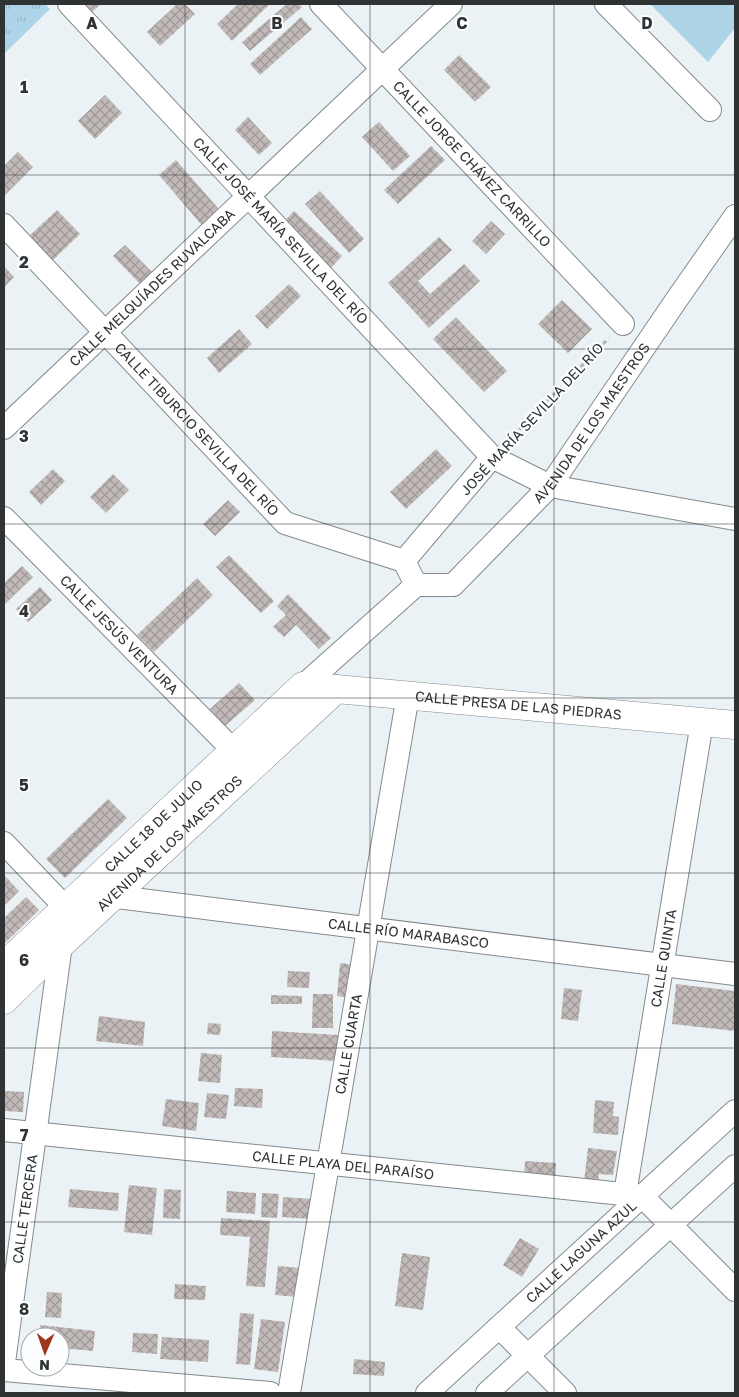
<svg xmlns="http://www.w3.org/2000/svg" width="739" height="1397" font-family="'Golos Text',sans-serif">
<defs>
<pattern id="park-tufts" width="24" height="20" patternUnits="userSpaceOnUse" patternTransform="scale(1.25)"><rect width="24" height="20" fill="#aed4e7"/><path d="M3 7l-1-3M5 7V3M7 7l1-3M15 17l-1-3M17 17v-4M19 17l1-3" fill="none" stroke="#96b6c7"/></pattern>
<pattern id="building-cross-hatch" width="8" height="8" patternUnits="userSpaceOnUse" patternTransform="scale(1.25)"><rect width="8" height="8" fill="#c2bab8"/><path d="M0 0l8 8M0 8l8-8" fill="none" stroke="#9e9896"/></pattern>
</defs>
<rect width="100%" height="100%" fill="#ebf2f5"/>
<polygon fill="url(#park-tufts)" points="4,4 45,4 50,9 4,54"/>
<polygon fill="#aed4e7" points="650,4 735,4 735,28 708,62"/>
<g fill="url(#building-cross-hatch)">
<polygon points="78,4 101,4 89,15"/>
<polygon points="177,4 185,4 195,14 160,46 147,32"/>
<polygon points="238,4 270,4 232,41 217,24"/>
<polygon points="287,4 298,4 302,7 250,51 242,42"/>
<polygon points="301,17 312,29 260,75 250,64"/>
<polygon points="459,55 491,87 475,102 444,70"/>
<polygon points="105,95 122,113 95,139 78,121"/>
<polygon points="248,117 272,143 259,155 235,130"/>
<polygon points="379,122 410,156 393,171 362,137"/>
<polygon points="431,146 445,160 398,204 384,190"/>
<polygon points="18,152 33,167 4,196 4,166"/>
<polygon points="176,160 223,214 205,229 159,175"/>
<polygon points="320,191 364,239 349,253 305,204"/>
<polygon points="57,210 80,234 53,260 29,236"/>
<polygon points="294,211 342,256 331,268 283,223"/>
<polygon points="491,221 505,234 486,254 472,241"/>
<polygon points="439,237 452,250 418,281 430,294 464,264 480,281 429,328 388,283"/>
<polygon points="125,245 157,277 145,289 113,256"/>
<polygon points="4,266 14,277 4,287"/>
<polygon points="289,284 301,296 267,329 255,316"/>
<polygon points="562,300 592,329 568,353 538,324"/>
<polygon points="456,317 507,371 484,392 433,339"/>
<polygon points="239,329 252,344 219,373 207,358"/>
<polygon points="436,449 452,466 406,509 390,492"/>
<polygon points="53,469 65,481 41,505 29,492"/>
<polygon points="113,474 129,490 106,513 90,497"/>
<polygon points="228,500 240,512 215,536 203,524"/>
<polygon points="229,555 274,601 261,613 216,567"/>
<polygon points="22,566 33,577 4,605 4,583"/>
<polygon points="197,578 213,595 154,652 137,635"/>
<polygon points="40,587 52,600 28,622 16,609"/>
<polygon points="288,594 331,638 319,649 296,625 284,637 273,627 286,615 277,606"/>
<polygon points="239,683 255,700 225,726 210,709"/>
<polygon points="108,799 127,818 65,878 46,859"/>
<polygon points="4,875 19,891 4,906"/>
<polygon points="26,897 39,910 4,944 4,918"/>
<polygon points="340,963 355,965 352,998 337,996"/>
<polygon points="288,971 310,972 309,988 287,987"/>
<polygon points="676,984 735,991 735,1031 672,1024"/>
<polygon points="564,988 582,990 578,1021 561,1019"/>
<polygon points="313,994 333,994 333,1028 312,1028"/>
<polygon points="271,995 302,996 302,1004 271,1004"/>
<polygon points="99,1016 145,1022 143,1046 96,1041"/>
<polygon points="208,1023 221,1024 220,1035 207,1034"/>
<polygon points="272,1031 339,1035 338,1061 271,1057"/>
<polygon points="201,1053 222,1055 220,1083 198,1081"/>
<polygon points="235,1088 263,1089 262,1108 234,1106"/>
<polygon points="4,1091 24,1092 23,1112 4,1111"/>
<polygon points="207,1093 229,1095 226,1119 204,1117"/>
<polygon points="166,1099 199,1103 196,1131 162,1126"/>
<polygon points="595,1100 614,1102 613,1116 619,1117 618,1135 593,1133"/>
<polygon points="588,1148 617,1151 613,1175 599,1174 598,1183 584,1182"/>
<polygon points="525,1161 556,1163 555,1183 524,1181"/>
<polygon points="129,1185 157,1188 152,1235 124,1232"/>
<polygon points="70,1189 119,1193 118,1211 68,1207"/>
<polygon points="164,1189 181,1190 180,1219 163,1218"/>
<polygon points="227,1191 256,1193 255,1214 226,1212"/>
<polygon points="262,1193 279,1194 277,1218 261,1217"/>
<polygon points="283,1197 312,1199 311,1219 282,1217"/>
<polygon points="221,1218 270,1221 265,1287 246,1286 250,1237 220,1235"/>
<polygon points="520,1238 539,1249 522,1277 503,1265"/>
<polygon points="402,1253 430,1257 423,1310 395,1306"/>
<polygon points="278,1266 300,1268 297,1297 275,1295"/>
<polygon points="175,1284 206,1286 205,1300 174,1299"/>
<polygon points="47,1292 62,1293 61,1318 45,1317"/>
<polygon points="240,1313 254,1314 250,1365 236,1364"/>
<polygon points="261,1319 285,1322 278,1372 254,1369"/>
<polygon points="40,1325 95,1331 93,1351 60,1348 60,1337 39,1337"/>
<polygon points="133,1333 158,1334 157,1354 132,1352"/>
<polygon points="162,1337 209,1340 208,1362 160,1359"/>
<polygon points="354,1359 385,1362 384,1376 353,1374"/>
</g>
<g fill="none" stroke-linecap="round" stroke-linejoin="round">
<defs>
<g id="minor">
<path id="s1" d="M69,4L492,457L550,486L735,519"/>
<path id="s2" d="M321,4L623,324"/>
<polyline points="606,4 710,110"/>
<path id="s3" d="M4,225L285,523L404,561L416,585"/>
<path id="s4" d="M4,428L451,4"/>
<path id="s5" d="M4,518L234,751"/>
<polyline points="404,561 492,457"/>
<path id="s6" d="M416,585H453L550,486L677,299L735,216"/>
<polyline points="303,686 416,585"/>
<polyline points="4,843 66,908 4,1362"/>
<path id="s7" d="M101,895L735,974"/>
<path id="s8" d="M4,1130L642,1196L735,1290"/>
<path id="s9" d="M625,1194L702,722"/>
<polyline points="499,1327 565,1393"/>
<polyline points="4,1370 270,1393"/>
<path id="s10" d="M289,1393L408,695"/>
<path id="s11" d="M427,1393L735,1111"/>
<polyline points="487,1393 735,1166"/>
</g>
<g id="tertiary">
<path id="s12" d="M4,966L303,686L735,725"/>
<path id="s13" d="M4,1000L61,944L336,689"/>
</g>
</defs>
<use href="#minor" stroke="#848a8d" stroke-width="24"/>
<use href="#tertiary" stroke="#848a8d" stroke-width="29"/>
<polyline stroke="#aeb4b7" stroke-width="3" stroke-dasharray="4 4" stroke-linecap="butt" points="508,441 609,338"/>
<use href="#minor" stroke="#fff" stroke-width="22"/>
<use href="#tertiary" stroke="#fff" stroke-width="28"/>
</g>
<path fill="none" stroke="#303334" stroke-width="1" stroke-opacity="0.55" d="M185,4V1393M370,4V1393M554,4V1393M4,175H735M4,349H735M4,524H735M4,698H735M4,873H735M4,1048H735M4,1222H735"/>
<g text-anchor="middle" stroke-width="4" stroke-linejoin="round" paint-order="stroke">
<g font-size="14" fill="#303334" stroke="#fcfeff">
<text dy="5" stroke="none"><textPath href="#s2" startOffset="220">CALLE JORGE CHÁVEZ CARRILLO</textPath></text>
<text dy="5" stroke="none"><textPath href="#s1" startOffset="310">CALLE JOSÉ MARÍA SEVILLA DEL RÍO</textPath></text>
<text dy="5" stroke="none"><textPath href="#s4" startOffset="204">CALLE MELQUÍADES RUVALCABA</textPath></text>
<text transform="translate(532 419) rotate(-47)" y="5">JOSÉ MARÍA SEVILLA DEL RÍO</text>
<text dy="5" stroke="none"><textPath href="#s6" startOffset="251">AVENIDA DE LOS MAESTROS</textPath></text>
<text dy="5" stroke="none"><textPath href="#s3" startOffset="281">CALLE TIBURCIO SEVILLA DEL RÍO</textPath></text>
<text dy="5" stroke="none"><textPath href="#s5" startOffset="164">CALLE JESÚS VENTURA</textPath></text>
<text dy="5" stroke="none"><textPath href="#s12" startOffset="626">CALLE PRESA DE LAS PIEDRAS</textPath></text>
<text dy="5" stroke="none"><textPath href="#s12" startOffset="205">CALLE 18 DE JULIO</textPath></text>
<text dy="5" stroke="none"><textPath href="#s13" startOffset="228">AVENIDA DE LOS MAESTROS</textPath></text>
<text dy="5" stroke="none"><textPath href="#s7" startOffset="310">CALLE RÍO MARABASCO</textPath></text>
<text dy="5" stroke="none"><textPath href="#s9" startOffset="239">CALLE QUINTA</textPath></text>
<text dy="5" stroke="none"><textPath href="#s10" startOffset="354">CALLE CUARTA</textPath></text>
<text dy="5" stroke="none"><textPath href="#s8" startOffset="341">CALLE PLAYA DEL PARAÍSO</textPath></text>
<text transform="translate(25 1209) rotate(-82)" y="5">CALLE TERCERA</text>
<text dy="5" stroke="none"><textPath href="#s11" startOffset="209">CALLE LAGUNA AZUL</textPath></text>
</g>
</g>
<g font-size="16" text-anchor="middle" font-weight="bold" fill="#303334" stroke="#fcfeff" stroke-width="4" stroke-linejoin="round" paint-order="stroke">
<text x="92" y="29">A</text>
<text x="277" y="29">B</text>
<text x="462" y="29">C</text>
<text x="647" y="29">D</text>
<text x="24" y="93">1</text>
<text x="24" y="268">2</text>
<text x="24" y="442">3</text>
<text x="24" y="617">4</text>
<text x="24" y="791">5</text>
<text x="24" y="966">6</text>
<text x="24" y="1141">7</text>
<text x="24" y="1315">8</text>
</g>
<rect width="739" height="1397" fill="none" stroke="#303334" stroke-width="10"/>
<g transform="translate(45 1352) rotate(182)"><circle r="24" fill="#fcfeff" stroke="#aaadae"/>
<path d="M0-4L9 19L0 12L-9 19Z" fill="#9e351e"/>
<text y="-8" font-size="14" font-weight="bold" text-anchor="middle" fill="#303334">N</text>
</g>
</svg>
